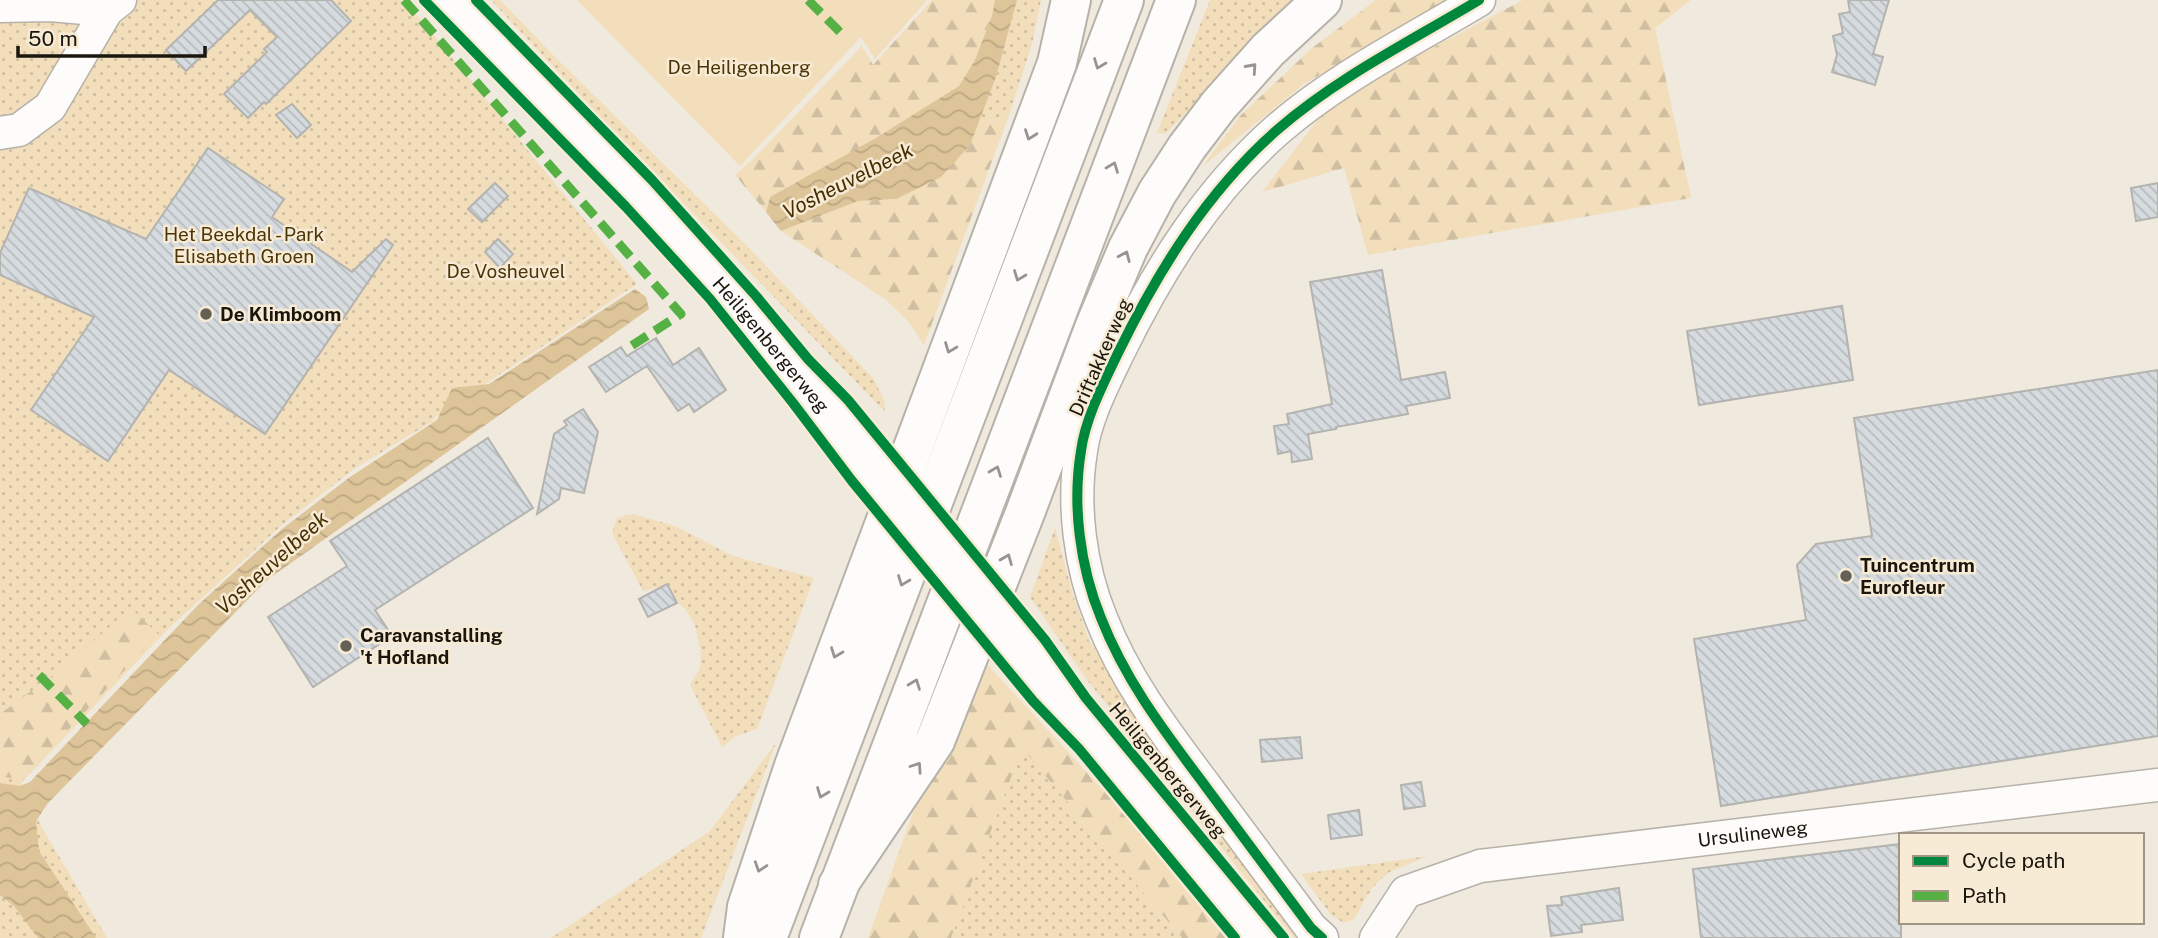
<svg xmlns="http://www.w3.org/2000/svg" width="2158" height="938" font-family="'Public Sans',sans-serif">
<defs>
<pattern id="grass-dots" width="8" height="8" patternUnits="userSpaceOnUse" patternTransform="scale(1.75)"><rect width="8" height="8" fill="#f2debb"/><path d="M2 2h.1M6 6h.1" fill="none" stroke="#cfbea0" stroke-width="1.8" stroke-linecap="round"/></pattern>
<pattern id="forest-firs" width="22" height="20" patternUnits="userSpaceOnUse" patternTransform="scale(1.75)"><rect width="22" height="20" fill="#f2debb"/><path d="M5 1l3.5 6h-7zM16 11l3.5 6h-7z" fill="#cfbea0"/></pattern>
<pattern id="water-waves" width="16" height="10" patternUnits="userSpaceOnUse" patternTransform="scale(1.75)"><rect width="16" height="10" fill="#ddc499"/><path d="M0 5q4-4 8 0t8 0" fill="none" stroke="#bda883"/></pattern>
<pattern id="building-back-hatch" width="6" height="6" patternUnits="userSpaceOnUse" patternTransform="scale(1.75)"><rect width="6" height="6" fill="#d6dbdf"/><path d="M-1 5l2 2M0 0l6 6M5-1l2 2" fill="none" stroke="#b7bbbe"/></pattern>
</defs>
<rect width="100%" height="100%" fill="#f0e9dd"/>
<g fill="url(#grass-dots)">
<polygon points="0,0 401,0 424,23 637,284 435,417 433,421 354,469 282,525 169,628 21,783 40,824 107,938 0,938"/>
<polygon points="491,0 500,0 554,56 746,245 873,378 884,400 885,412 606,123"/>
<polygon points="1017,0 1041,0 1032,44 1008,118 978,121 996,77"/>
<polygon points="1210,0 1301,0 1247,50 1166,133 1157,133"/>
<polygon points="633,514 675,526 733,556 814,578 757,729 736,736 722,747 690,685 700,668 701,652 695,626 687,611 664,589 656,588 643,591 612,533 617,518"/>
<polygon points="1055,528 1072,592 1089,641 1312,938 1294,938 1087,680 1030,597"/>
<polygon points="776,743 701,938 551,938 710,831"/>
<polygon points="1022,747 1182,938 951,938"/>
<polygon points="1428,856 1391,871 1383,877 1372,888 1354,919 1344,923 1331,915 1301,874"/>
</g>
<g fill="url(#forest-firs)">
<polygon points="932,0 995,0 992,16 975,60 959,86 877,138 770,197 766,212 735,175 754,158 862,46 873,65"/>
<polygon points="1376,0 1445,0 1304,84 1202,167 1241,115 1312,48"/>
<polygon points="1523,0 1691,0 1655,28 1691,198 1368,255 1344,168 1262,192 1333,100"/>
<polygon points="1008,118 924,345 908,321 885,299 781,231 858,201 896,199 970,145 978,121"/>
<polygon points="131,608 160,636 143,651 29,771 9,778 0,775 0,714 60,670"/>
<polygon points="972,648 1125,814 1228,938 1182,938 1022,748 951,938 868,938"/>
</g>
<polygon fill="#f2debb" points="577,0 927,0 875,59 861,37 740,166"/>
<g fill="url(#water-waves)">
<polygon points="995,0 1017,0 996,77 970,145 941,177 896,199 858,201 781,231 766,212 770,197 876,138 959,86 975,60 992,16"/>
<polygon points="635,289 646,297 649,309 267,580 48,803 36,821 39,851 96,938 38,938 14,906 0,895 0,783 20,786 30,782 199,604 282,529 350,477 437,420 452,388 489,384"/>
</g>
<g fill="url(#building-back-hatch)" stroke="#b3b3b0" stroke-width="2">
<polygon points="218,0 331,0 351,21 266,104 264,102 248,118 224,94 267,52 264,49 277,37 250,10 186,71 166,50"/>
<polygon points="1848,0 1889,0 1873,54 1883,57 1875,85 1832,72 1837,55 1833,36 1843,33 1839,14 1850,12"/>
<polygon points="292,104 311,125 297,138 276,115"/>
<polygon points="208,148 284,199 272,217 352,272 386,239 393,245 265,434 169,370 108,461 31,410 94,317 0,275 0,253 29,188 146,239"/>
<polygon points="495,183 508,196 482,222 468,209"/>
<polygon points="2158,183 2158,217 2136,221 2131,188"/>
<polygon points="498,239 513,254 500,268 485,252"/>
<polygon points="1382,270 1401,380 1445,372 1450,398 1406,406 1408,414 1336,427 1336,429 1308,434 1312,459 1292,462 1291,451 1278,454 1274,426 1289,424 1287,414 1332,404 1310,282"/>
<polygon points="1842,306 1853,380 1699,405 1687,331"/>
<polygon points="656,338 673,365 699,348 726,390 694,412 689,404 678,411 647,366 606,392 589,367 621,347 627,356"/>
<polygon points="2158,370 2158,736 1721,806 1694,639 1806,620 1797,565 1816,544 1872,536 1854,418"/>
<polygon points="583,409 598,432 584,493 561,488 559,499 537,514 554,434 567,425 564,421"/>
<polygon points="488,438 533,508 375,610 392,636 313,687 268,617 347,566 330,541"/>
<polygon points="667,584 677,603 648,617 639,599"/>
<polygon points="1300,737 1302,758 1262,762 1260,740"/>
<polygon points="1421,782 1425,806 1404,809 1401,785"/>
<polygon points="1359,810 1362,835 1331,839 1328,815"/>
<polygon points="1901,844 1901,938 1701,938 1693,869"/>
<polygon points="1619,888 1623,920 1581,925 1582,932 1551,936 1547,906 1562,905 1561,897"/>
</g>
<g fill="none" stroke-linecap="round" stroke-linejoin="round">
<defs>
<g id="minor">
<polyline points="0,6 50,5 107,10"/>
<polyline points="0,133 19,130 50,107 107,10 120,0"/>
<path d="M1322,938L1311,928C1276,881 1241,834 1206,787C1165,732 1126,682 1101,618C1080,567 1072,505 1081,451C1085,419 1104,382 1118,353C1159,269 1207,192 1277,130C1338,77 1411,41 1479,0"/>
<path id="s1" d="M1376,938L1406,892L1480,866L2158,785"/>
</g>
<g id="major">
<path id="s2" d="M449,0L654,209L745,312L872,467"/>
<polyline points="1008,634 1259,938"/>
</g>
<g id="highway">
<polyline points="838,885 935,741 1025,513 1095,326 1128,248 1157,193 1187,147 1219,105 1268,50 1322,0"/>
<polyline points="743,938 747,907 794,766 1057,63 1071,0"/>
<polyline points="767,938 1124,0"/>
<polyline points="819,938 1176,0"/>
</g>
</defs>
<use href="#minor" stroke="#b7b2a9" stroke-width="35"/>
<use href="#major" stroke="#b7b2a9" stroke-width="42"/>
<use href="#highway" stroke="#b7b2a9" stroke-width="42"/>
<use href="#minor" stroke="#fdfcfa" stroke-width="32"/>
<use href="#major" stroke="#fdfcfa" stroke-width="38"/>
<use href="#highway" stroke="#fdfcfa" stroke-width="38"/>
<defs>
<polyline id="major-bridge" points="872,467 1008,634"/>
</defs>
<use href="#major-bridge" stroke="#b7b2a9" stroke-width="42" stroke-linecap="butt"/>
<use href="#major-bridge" stroke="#fdfcfa" stroke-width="38"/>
<g stroke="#55b144" stroke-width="9" stroke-dasharray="18 9" stroke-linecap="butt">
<polyline points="404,0 681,314 631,346"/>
<polyline points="808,0 840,32"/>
<polyline points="39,675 87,724"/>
</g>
<defs>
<g id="cycleway">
<polyline points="424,0 626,207 710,299 793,403 852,481 1033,701 1079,749 1235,938"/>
<polyline points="476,0 652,180 756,296 808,359 848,400 1045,640 1086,698 1284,938"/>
<path d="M1322,938L1311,928C1276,881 1241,834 1206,787C1165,732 1126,682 1101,618C1080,567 1072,505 1081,451C1085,419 1104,382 1118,353C1159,269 1207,192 1277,130C1338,77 1411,41 1479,0"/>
</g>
</defs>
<use href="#cycleway" stroke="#f8ebd5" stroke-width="15"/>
<use href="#cycleway" stroke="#00873e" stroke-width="10"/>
</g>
<defs><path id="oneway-chevron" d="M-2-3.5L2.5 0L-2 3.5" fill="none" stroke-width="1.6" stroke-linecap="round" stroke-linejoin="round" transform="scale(1.75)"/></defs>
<g stroke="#979490">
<use href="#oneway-chevron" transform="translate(1099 64) rotate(111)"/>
<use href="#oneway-chevron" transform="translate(1252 68) rotate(-48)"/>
<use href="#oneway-chevron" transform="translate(1030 135) rotate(110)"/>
<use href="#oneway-chevron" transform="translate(1113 167) rotate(-69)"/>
<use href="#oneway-chevron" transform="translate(1125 256) rotate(-66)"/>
<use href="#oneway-chevron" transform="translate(1019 276) rotate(111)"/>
<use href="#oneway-chevron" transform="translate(950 348) rotate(111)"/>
<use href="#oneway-chevron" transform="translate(996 471) rotate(-69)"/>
<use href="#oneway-chevron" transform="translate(1007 559) rotate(-68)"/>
<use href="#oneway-chevron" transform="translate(903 581) rotate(111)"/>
<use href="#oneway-chevron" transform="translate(836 653) rotate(111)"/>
<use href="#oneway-chevron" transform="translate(915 684) rotate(-69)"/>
<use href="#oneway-chevron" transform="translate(917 767) rotate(-56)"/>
<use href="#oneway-chevron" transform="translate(822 793) rotate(111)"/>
<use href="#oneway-chevron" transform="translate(760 867) rotate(108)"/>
</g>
<g fill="#656056" stroke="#f8ebd5" stroke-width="2.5">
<circle cx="206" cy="314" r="7"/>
<circle cx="1846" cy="576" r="7"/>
<circle cx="346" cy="646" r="7"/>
</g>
<g text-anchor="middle" stroke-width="5" stroke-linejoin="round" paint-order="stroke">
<g font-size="19" fill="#4c3607" stroke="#f8ebd5">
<text x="739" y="74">De Heiligenberg</text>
<text x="244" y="241">Het Beekdal - Park<tspan x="244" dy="22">Elisabeth Groen</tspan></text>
<text x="506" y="278">De Vosheuvel</text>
</g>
<g font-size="19" font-weight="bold" fill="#1a160e" stroke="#f8ebd5" text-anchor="start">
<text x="220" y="321">De Klimboom</text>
<text x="1860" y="572">Tuincentrum<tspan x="1860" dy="22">Eurofleur</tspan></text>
<text x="360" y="642">Caravanstalling<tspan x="360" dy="22">'t Hofland</tspan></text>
</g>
<g font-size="19" fill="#1a160e" stroke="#f8ebd5">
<text dy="7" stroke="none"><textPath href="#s2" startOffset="472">Heiligenbergerweg</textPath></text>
<text transform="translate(1100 357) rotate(-66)" y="7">Driftakkerweg</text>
<text transform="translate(1168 770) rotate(50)" y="7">Heiligenbergerweg</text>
<text dy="7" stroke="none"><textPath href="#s1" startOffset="408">Ursulineweg</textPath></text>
</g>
<g font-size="21" font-style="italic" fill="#452f00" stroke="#f8ebd5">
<text transform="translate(848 181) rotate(-27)" y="7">Vosheuvelbeek</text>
<text transform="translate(272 563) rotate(-42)" y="7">Vosheuvelbeek</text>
</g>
</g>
<rect x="1899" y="833" width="245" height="91" fill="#f8ebd5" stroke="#9f9685" stroke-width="2"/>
<rect x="1913" y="856" width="35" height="10" fill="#00873e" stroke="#9f9685" stroke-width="2"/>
<text x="1962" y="868" font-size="21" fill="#1a160e">Cycle path</text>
<rect x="1913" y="891" width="35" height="10" fill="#55b144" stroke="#9f9685" stroke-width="2"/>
<text x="1962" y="903" font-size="21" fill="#1a160e">Path</text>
<path d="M18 46v10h187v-10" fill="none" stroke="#1a160e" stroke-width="3.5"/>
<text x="28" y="46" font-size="21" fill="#1a160e" stroke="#f8ebd5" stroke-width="5" paint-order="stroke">50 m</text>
</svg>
